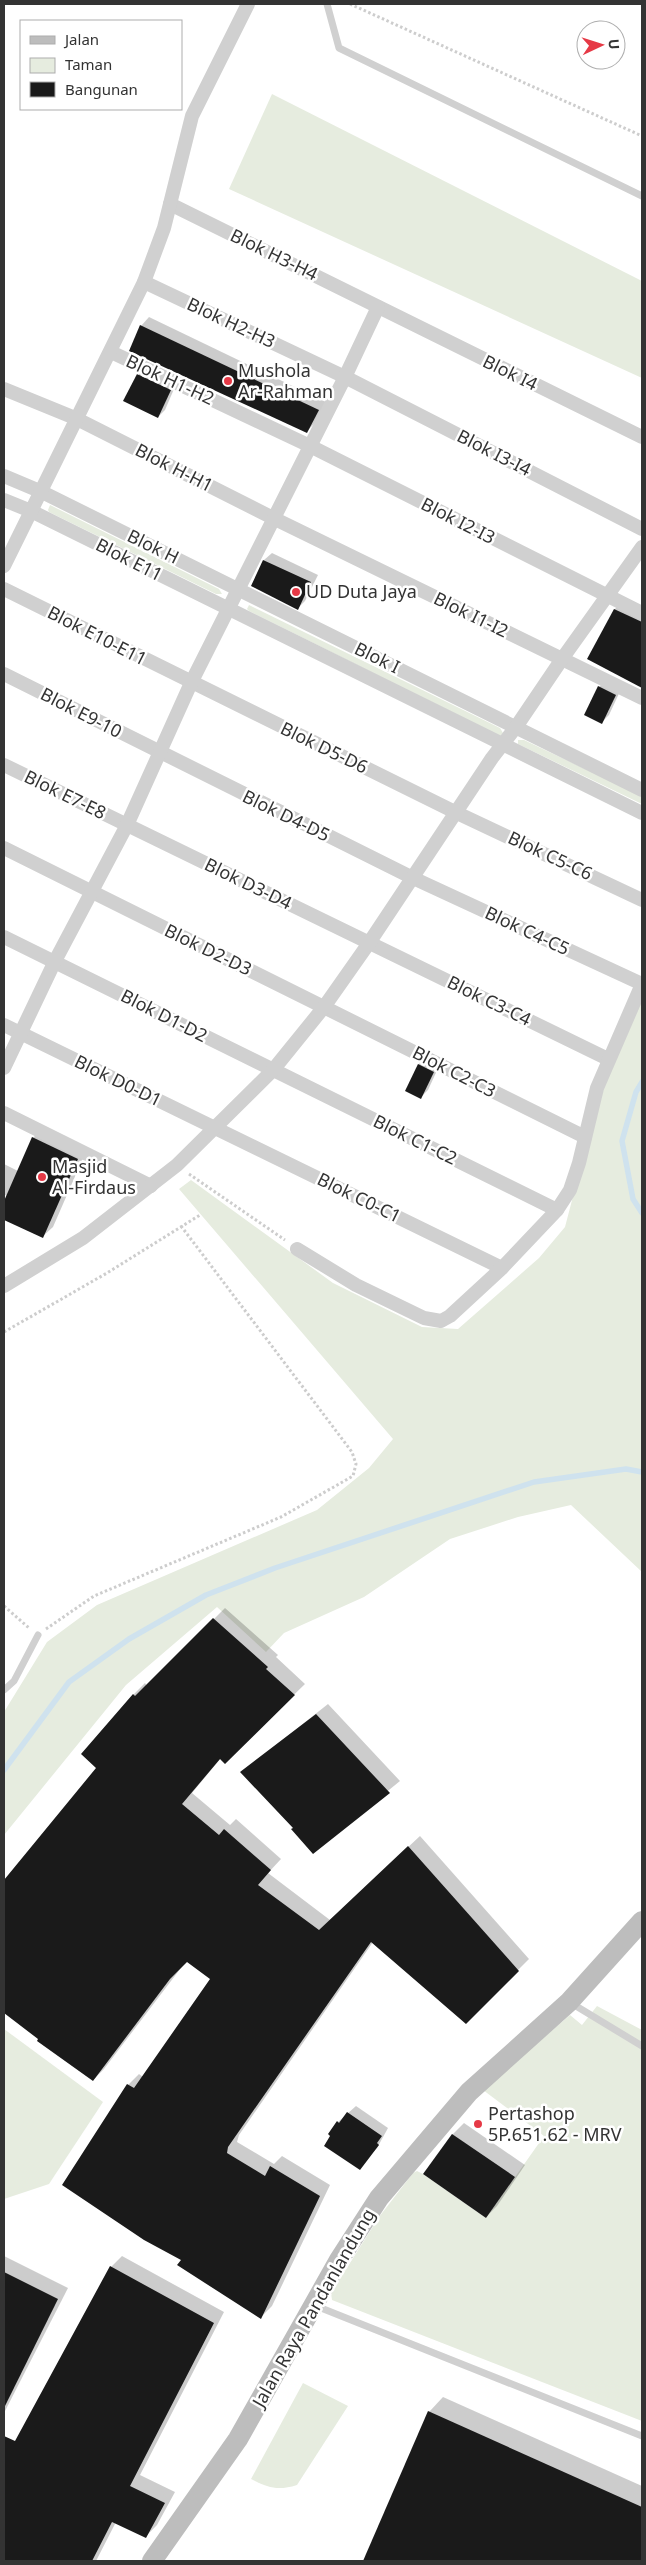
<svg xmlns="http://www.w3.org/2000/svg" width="646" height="2565" font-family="'Noto Sans',sans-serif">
<rect width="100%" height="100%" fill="#fff"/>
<g fill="#e6ecdf">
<polygon points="272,94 642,281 642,378 229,189"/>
<polygon points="50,505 219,589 222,594 216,594 49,512 48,510"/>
<polygon points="249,605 500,728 503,733 500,736 249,611 247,609"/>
<polygon points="518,740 524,740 642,796 642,804 518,744"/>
<polygon points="642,997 642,1572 571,1505 518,1517 450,1539 364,1597 284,1633 266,1652 217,1607 126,1685 4,1835 4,1712 47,1642 97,1605 317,1510 369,1468 393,1439 179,1189 191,1180 333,1283 422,1327 458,1329 539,1258 565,1227 599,1097"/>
<polygon points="597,2006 642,2030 642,2421 332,2300 331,2293 379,2217 413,2173 417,2171 423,2174 486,2218 544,2136 483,2090 570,2015 582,2025"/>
<polygon points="4,2029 103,2102 49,2184 4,2199"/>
<path d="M303,2383L348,2406L297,2485C278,2491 268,2488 251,2479Z"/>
</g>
<g fill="#0003">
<polygon points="149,317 326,402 315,423 307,431 141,326"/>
<polygon points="145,367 177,382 165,410 158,417 138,375"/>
<polygon points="272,553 318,575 305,601 298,608 252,585 264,560"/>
<polygon points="622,602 642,611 642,687 589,659 615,609"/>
<polygon points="606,680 622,687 609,715 602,722 599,687"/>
<polygon points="426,1057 440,1064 428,1090 421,1097 407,1090 419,1064"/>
<polygon points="43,1127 87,1149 53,1227 42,1237 4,1219 4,1204 7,1196 4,1194 4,1164 18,1171 33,1138"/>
<polygon points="225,1608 278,1655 276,1657 305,1684 225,1762 221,1758 192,1793 230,1825 236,1819 281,1859 268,1873 330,1920 420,1836 529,1959 466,2022 373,1942 239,2135 237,2142 274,2164 282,2156 330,2185 272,2306 261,2317 182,2259 128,2085 139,2074 143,2077 212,1979 187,1960 104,2069 93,2080 4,2012 4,1882 97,1768 82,1754 134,1694 145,1683 147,1686"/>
<polygon points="328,1704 400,1781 313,1852 294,1828 242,1772"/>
<polygon points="356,2106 388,2128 377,2148 370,2155 329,2134 338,2122"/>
<polygon points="464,2123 525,2165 497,2206 486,2217 424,2174 453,2134"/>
<polygon points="4,2256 68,2288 4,2413"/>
<polygon points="122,2256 224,2312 140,2475 175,2492 157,2525 146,2536 116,2522 96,2561 4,2561 4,2465 111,2267"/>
<polygon points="443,2397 642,2486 642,2561 365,2561 429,2412"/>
</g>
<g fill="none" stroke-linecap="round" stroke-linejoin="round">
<g stroke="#cfe2ee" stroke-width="5.5">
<polyline points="642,1082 636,1092 622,1141 633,1199 642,1213"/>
<polyline points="4,1770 69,1682 129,1639 206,1595 275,1568 534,1482 626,1469 642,1472"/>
</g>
</g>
<g fill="#1a1a1a">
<polygon points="140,325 319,410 307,433 129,351"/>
<polygon points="137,374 171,390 158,418 123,401"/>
<polygon points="263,560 311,582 298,610 251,586"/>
<polygon points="614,609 642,622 642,688 587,659"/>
<polygon points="598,686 616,695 602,724 584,715"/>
<polygon points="418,1064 434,1072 421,1099 405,1091"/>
<polygon points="32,1137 78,1159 43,1238 4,1220 4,1201"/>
<polygon points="213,1618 268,1667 266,1669 295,1695 225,1764 220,1759 182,1804 219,1835 224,1829 271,1870 258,1885 319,1930 408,1846 519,1971 466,2024 371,1942 228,2147 227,2153 265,2176 270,2166 320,2196 261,2319 177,2265 181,2260 144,2240 62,2185 127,2084 134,2088 210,1979 187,1962 170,1979 93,2081 37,2041 38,2039 4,2013 4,1880 96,1768 81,1754 133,1694 135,1696"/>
<polygon points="316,1714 390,1793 313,1854 291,1829 293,1828 240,1772"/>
<polygon points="347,2112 382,2136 377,2143 379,2145 360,2170 324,2146 330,2136 328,2134 337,2121 339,2123"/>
<polygon points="452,2134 515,2177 486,2218 423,2174"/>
<polygon points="110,2266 214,2323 130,2486 165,2503 146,2538 112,2522 92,2561 4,2561 4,2436 15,2441"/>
<polygon points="4,2272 58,2299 4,2408"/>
<polygon points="428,2411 642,2507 642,2561 363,2561"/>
</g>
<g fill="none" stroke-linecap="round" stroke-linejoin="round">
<g stroke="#cdcdcd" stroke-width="3" stroke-dasharray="2.5 2.5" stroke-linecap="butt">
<polyline points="350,4 642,136"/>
<polyline points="189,1174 285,1240"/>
<polyline points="4,1332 107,1273 200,1215"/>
<polyline points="4,1606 29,1628"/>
<polyline points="46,1629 94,1596 281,1517 353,1476 356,1464 352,1452 181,1226"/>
</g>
<g stroke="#d0d0d0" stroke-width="7">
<polyline points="327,4 339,48 642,196"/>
<polyline points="4,1690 14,1681 38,1635"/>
<polyline points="571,2003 642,2046"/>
<polyline points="316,2306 642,2436"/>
</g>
<g stroke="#d0d0d0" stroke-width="14">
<polyline points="170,204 642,437"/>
<polyline points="144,282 345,377 642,529"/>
<polyline points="111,352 310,446 642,613"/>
<polyline points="4,389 75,418 273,518 642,698"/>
<polyline points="4,476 42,492 642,790"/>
<polyline points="4,500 31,511 642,813"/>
<polyline points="4,566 144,282 164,228 192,116 248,4"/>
<polyline points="4,589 457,813 642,900"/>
<polyline points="4,674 413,878 642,984"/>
<polyline points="4,765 608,1059"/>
<polyline points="4,848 585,1137"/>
<polyline points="4,937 557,1210"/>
<polyline points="4,1025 502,1268"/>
<polyline points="4,1068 55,961 127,825 191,683 345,377 378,307"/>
<polyline points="4,1113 151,1186"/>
<polyline points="297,1249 356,1285 424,1318 441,1321 450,1316 502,1268 557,1210 570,1190 579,1163 597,1088 642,984"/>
<polyline points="4,1286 83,1238 177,1165 273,1070 324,1007 369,943 492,758 516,727 562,659 642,547"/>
</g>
<polyline stroke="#bdbdbd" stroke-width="20" points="152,2561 238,2439 339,2260 379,2198 469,2092 569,2002 642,1921"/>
</g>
<g fill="#e63946" stroke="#fff" stroke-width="2">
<circle cx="228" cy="381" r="5"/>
<circle cx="296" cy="592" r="5"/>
<circle cx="42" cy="1177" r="5"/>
<circle cx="478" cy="2124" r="5"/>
</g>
<g text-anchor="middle" stroke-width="5" stroke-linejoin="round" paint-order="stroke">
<g font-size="18" fill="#333" stroke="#fff">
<text transform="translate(274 255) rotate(26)" y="6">Blok H3-H4</text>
<text transform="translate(231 323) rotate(25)" y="6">Blok H2-H3</text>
<text transform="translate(510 373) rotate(26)" y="6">Blok I4</text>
<text transform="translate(170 380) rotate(25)" y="6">Blok H1-H2</text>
<text transform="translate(494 453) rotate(27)" y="6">Blok I3-I4</text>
<text transform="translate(174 468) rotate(27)" y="6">Blok H-H1</text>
<text transform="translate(458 521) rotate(27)" y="6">Blok I2-I3</text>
<text transform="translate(153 547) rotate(26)" y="6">Blok H</text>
<text transform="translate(129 560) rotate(27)" y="6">Blok E11</text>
<text transform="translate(471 615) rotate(26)" y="6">Blok I1-I2</text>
<text transform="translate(97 636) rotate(27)" y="6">Blok E10-E11</text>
<text transform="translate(377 658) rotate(26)" y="6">Blok I</text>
<text transform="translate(81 713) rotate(27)" y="6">Blok E9-10</text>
<text transform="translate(324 748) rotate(26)" y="6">Blok D5-D6</text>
<text transform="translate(65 795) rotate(26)" y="6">Blok E7-E8</text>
<text transform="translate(286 816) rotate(26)" y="6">Blok D4-D5</text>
<text transform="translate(550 856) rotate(25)" y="6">Blok C5-C6</text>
<text transform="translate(248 884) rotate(26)" y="6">Blok D3-D4</text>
<text transform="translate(527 931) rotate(25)" y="6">Blok C4-C5</text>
<text transform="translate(208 950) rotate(26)" y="6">Blok D2-D3</text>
<text transform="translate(489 1001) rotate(26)" y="6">Blok C3-C4</text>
<text transform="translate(164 1016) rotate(27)" y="6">Blok D1-D2</text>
<text transform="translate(454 1072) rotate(27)" y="6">Blok C2-C3</text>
<text transform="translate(118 1081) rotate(26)" y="6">Blok D0-D1</text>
<text transform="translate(415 1140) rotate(26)" y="6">Blok C1-C2</text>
<text transform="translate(359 1198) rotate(26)" y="6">Blok C0-C1</text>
<text transform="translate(314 2308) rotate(-60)" y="6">Jalan Raya Pandanlandung</text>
</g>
<g font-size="18" fill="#333" stroke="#fff" text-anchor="start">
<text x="238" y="377">Mushola<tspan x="238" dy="21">Ar-Rahman</tspan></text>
<text x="306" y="598">UD Duta Jaya</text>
<text x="52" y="1173">Masjid<tspan x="52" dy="21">Al-Firdaus</tspan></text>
<text x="488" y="2120">Pertashop<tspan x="488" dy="21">5P.651.62 - MRV</tspan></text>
</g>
</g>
<rect width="646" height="2565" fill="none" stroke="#333333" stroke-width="10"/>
<rect x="20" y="20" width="162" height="90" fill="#ffffff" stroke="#adadad"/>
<rect x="30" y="36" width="25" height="8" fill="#bdbdbd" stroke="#adadad"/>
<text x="65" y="45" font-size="15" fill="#333333">Jalan</text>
<rect x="30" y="58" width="25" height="15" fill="#e6ecdf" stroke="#adadad"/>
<text x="65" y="70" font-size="15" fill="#333333">Taman</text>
<rect x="30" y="82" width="25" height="15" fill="#1a1a1a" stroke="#adadad"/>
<text x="65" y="95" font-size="15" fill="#333333">Bangunan</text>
<g transform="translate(601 45) rotate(86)"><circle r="24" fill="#ffffff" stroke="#adadad"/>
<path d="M0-4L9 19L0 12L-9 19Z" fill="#e63946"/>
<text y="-8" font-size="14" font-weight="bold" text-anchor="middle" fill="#333333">U</text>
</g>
</svg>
